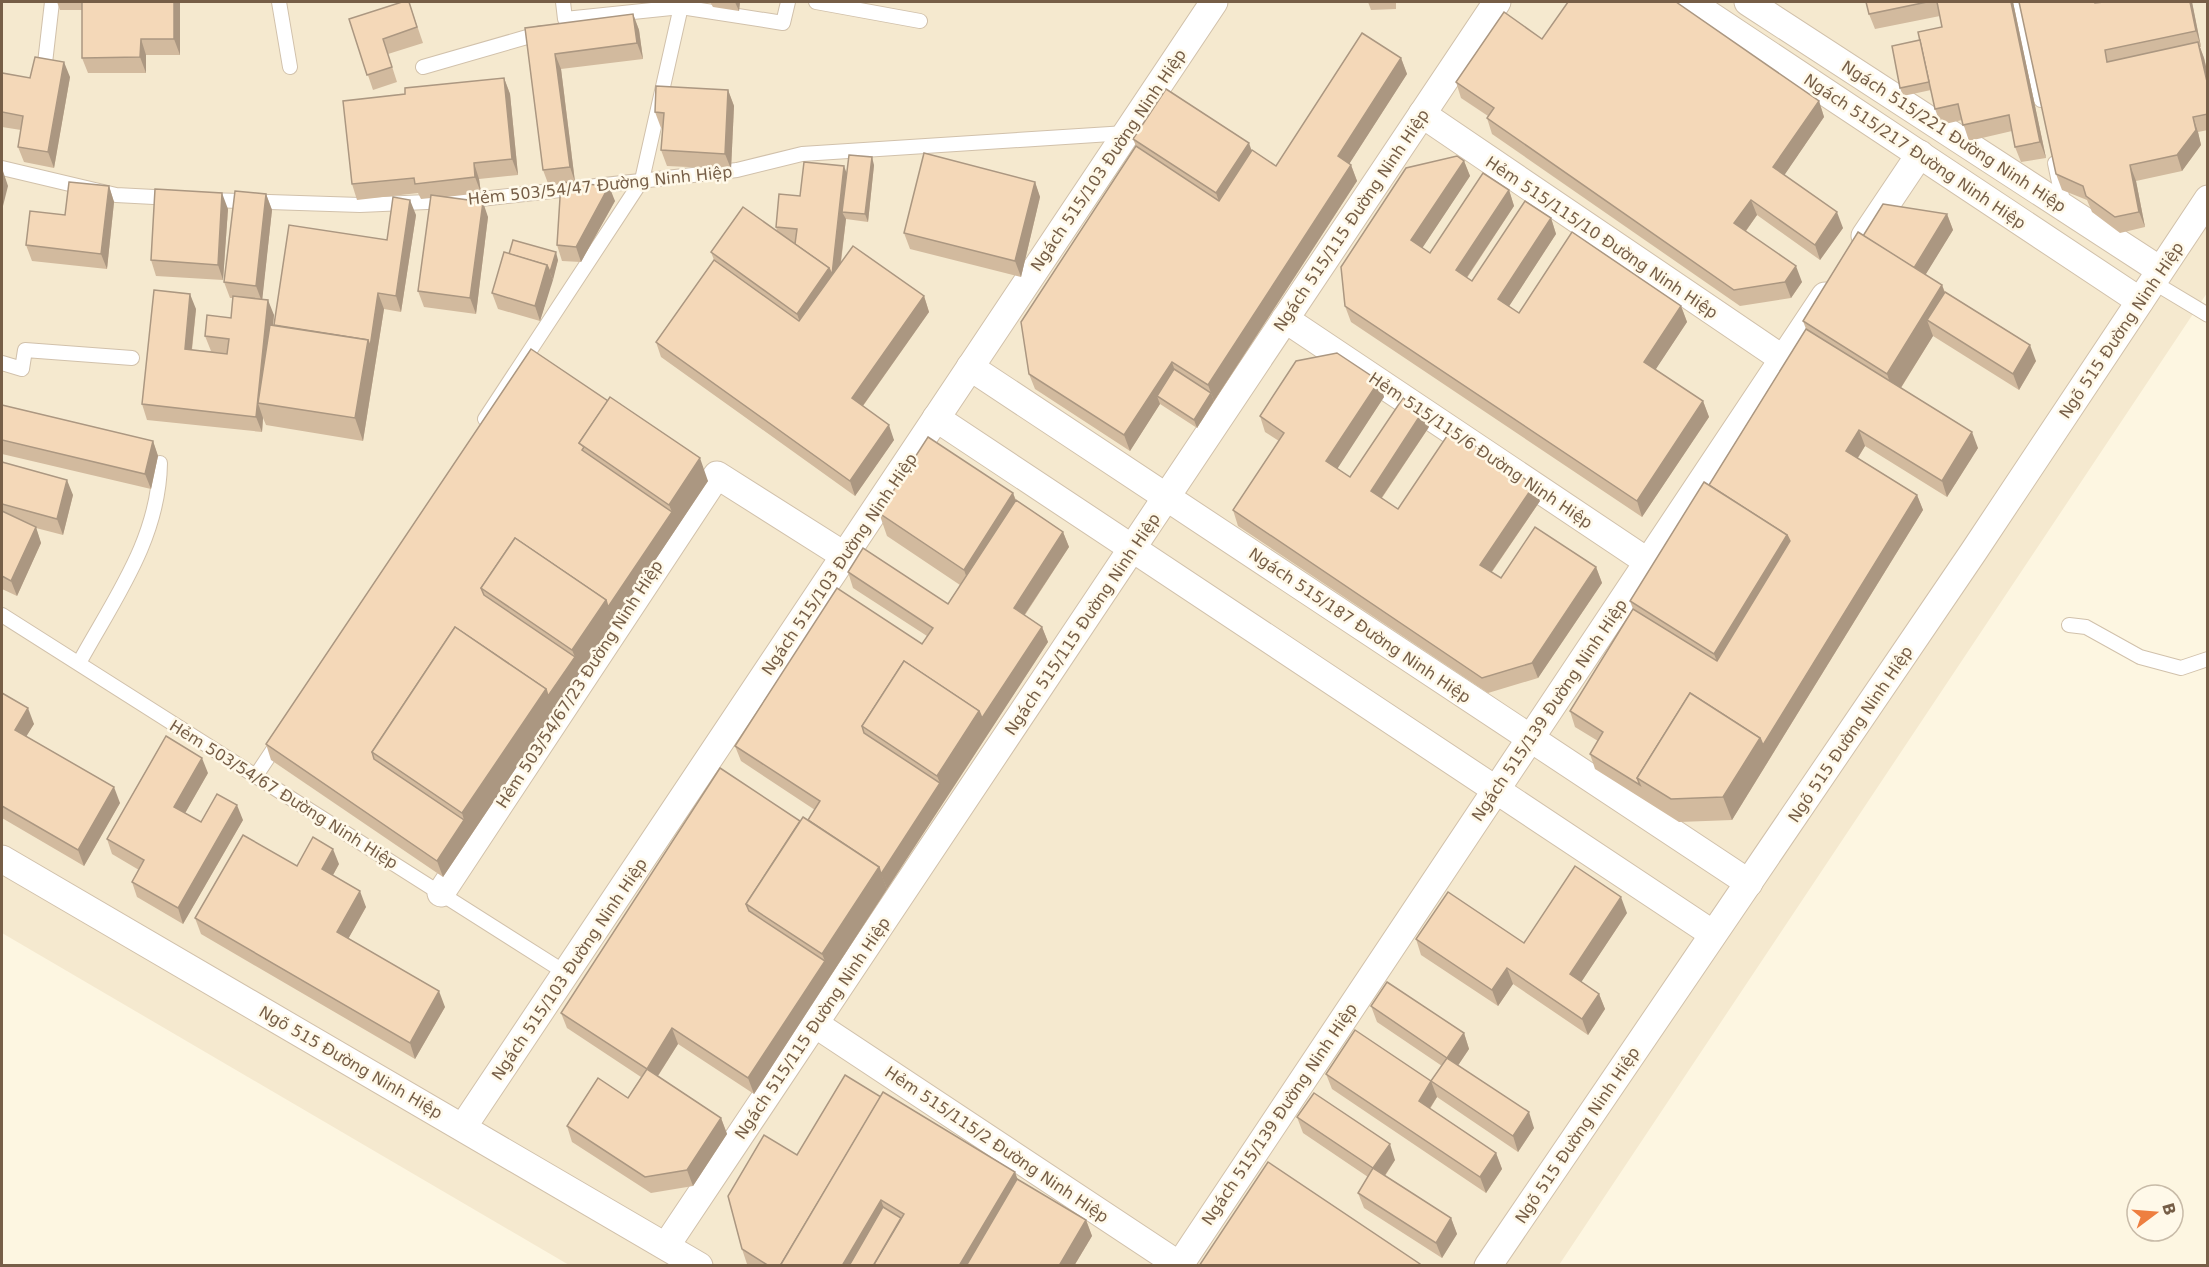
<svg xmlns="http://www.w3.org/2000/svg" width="2209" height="1267" font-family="'DejaVu Sans',sans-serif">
<rect width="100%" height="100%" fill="#fdf6e1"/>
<polygon fill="#f5e9cf" points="2,2 2207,2 2207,293 1559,1265 569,1265 2,933"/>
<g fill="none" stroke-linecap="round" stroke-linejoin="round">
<defs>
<g id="lane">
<polyline points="279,2 290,67"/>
<polyline points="563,2 565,19 681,7 783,23 788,2"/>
<polyline points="816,2 920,21"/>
<polyline points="2019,2 2041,100"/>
<polyline points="45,63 52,2"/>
<polyline points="423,67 541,33"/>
<polyline points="2055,163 2064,206"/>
<polyline points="2,168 116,195 173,198"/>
<polyline points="208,200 360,205 472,200 737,170 802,154 1126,133"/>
<polyline points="2153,282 2208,315"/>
<polyline points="2,363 22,369 25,350 132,358"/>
<polyline points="485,419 642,180 682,2"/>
<polyline points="2,615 566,973"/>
<polyline points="2069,625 2086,627 2140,657 2181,668 2208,659"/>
<path d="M79,663C114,599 159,539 160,463"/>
<polyline points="255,777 279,741"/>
</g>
<g id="street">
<polyline points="1690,2 2140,301"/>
<polyline points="1748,2 2160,270"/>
<polyline points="1422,114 1783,359"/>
<polyline points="1865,236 1920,154"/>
<polyline points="1285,319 1648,562"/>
<polyline points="970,367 1749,883"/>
<polyline points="936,418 1713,934"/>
<polyline points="2,859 699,1266"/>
<polyline points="441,893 717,475 845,556"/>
<polyline points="815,1024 1179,1265"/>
<polyline points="463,1127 1214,2"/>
<polyline points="666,1246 1497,2"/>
<polyline points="1179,1266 1825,296"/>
<polyline points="1488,1266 1974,551 2208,199"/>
</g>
</defs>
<use href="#lane" stroke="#d1c1ab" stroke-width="16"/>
<use href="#street" stroke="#d1c1ab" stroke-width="29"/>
<use href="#lane" stroke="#fff" stroke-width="14"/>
<use href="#street" stroke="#fff" stroke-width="27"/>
</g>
<g fill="#d2ba9e">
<polygon points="57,2 180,2 180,55 146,55 146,73 88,73 82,58 82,10 60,10"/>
<polygon points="409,2 423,43 388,54 397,82 373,90 349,19"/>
<polygon points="710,2 740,2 739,11 713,7"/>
<polygon points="1368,2 1396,2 1396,9 1371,10"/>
<polygon points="1866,2 2013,2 2046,158 2021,162 2015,147 2012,131 1969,141 1962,120 1941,125 1935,109 1931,90 1903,96 1900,88 1920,40 1942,27 1940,16 1875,29 1869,14"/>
<polygon points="2019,2 2192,2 2201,47 2200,47 2204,58 2208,75 2208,130 2198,132 2201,145 2182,171 2136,181 2145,227 2120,233 2092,212 2087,200 2062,190 2056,174"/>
<polygon points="633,14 639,30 643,59 561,69 575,182 570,183 615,201 581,262 562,261 557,245 561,184 549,186 543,170 525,28"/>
<polygon points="1542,39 1819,101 1824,117 1784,175 1843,228 1820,260 1757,215 1746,231 1802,282 1791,298 1740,306 1492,134 1487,118 1488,116 1461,98 1456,82"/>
<polygon points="1401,58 1407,74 1349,164 1351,165 1357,181 1197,428 1160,404 1130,451 1035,389 1029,374 1136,146 1133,139 1276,166"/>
<polygon points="2,73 30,78 70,77 54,168 24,162 18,147 21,130 2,127"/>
<polygon points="504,78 510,94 518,175 479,179 481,193 446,197 488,217 476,314 424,307 418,291 431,198 421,199 418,193 357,200 352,184 405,94"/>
<polygon points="728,90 734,106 731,169 667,166 661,150 663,128 661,128 655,112"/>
<polygon points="1464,161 1470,176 1422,248 1430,253 1509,190 1514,206 1467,278 1472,281 1551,218 1556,234 1509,306 1519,313 1681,306 1687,322 1655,370 1703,401 1709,417 1642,517 1351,322 1345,306"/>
<polygon points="874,165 868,222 846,219 841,263 924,296 929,312 863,406 894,440 855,496 661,357 656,342 714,260 711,252 777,231 776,227 800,196 847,173"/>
<polygon points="1035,182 1040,197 1021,277 910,249 904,233"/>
<polygon points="109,186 114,202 107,269 32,261 26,245 65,215"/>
<polygon points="266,194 272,210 262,299 274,315 273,325 387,240 416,215 401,312 384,309 363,441 266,425 263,418 262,432 147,420 142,404 196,309 192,350 211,351 205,336 231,318 233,298 230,298 224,282"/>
<polygon points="228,209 223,280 156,276 151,260"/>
<polygon points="1947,214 1953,230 1925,275 1942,285 1945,292 2036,361 2019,390 1933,336 1901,388 1978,448 1947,497 1865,446 1858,458 1917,495 1923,510 1732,820 1679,822 1595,769 1590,754 1598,741 1575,727 1570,711 1633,609 1630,601 1709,485 1806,329 1803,321 1863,236"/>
<polygon points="509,254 558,260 540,321 498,309 492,293"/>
<polygon points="531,349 708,481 443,877 271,760 266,744"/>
<polygon points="1379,381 1384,397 1337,468 1350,477 1429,427 1382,498 1398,509 1540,501 1492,572 1501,578 1596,567 1602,583 1538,678 1488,693 1238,526 1233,510 1279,441 1265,432 1260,416"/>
<polygon points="2,405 153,441 158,456 151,489 2,454"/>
<polygon points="2,462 73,495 63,535 36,528 41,543 17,596 2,589"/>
<polygon points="1013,493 1016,500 1063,532 1069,547 1025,615 1042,627 1048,642 754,1094 678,1044 658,1076 721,1118 727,1134 693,1186 651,1193 572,1142 567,1126 628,1098 641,1077 567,1028 561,1013 800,821 808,820 815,810 741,761 735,746 922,644 927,636 853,588 848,572 948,604 960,585 887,536 879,513"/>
<polygon points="2,693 34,724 26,736 120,803 84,866 2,818"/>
<polygon points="208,773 185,813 201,822 243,820 183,924 137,897 132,882 139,870 112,854 107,839"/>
<polygon points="339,864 333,875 366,907 348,939 445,1007 415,1059 201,934 195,918 297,866"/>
<polygon points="1627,913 1581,982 1599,994 1605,1009 1588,1035 1513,984 1498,1006 1421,955 1416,939 1524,943"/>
<polygon points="1371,1006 1464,1033 1469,1049 1458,1065 1534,1128 1518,1152 1437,1097 1430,1109 1496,1153 1502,1169 1486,1193 1332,1089 1326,1074 1431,1081 1442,1066 1377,1022"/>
<polygon points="1297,1117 1395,1160 1385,1176 1451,1218 1457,1234 1442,1258 1364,1208 1358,1193 1368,1177 1303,1133"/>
<polygon points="797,1155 1017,1179 1086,1220 1092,1236 1074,1266 750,1266 747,1264 742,1249"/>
</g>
<g fill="#ab9781">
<polygon points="174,2 180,2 180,55 174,39"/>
<polygon points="735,2 740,2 739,11"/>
<polygon points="2011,2 2013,2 2046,158 2040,142"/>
<polygon points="2190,2 2192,2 2201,47 2196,31"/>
<polygon points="633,14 639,30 643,59 637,43"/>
<polygon points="141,39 146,55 146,73 140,57"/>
<polygon points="2198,42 2204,58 2208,75 2208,86"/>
<polygon points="555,54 561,69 575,182 570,167"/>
<polygon points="1401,58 1407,74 1344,172 1338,156"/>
<polygon points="64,62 70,77 54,168 48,152"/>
<polygon points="504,78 510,94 518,175 512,159"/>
<polygon points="728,90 734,106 731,169 725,154"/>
<polygon points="1819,101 1824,117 1779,183 1773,167"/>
<polygon points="2193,117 2198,132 2201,145 2182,171 2177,155"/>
<polygon points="1249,143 1257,166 1224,216 1216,193"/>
<polygon points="872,157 874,165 868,222 865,214"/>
<polygon points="1464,161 1470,176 1417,256 1411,240"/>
<polygon points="474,163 479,179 481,193 475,177"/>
<polygon points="1351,165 1357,181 1214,401 1208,385"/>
<polygon points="2130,165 2136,181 2145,227 2139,212"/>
<polygon points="844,166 850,182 842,212 846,219 837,291 832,275"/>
<polygon points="3,171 8,186 2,210 2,175"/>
<polygon points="1035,182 1040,197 1021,277 1015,261"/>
<polygon points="109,186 114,202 107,269 101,254"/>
<polygon points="609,186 615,201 581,262 576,247"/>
<polygon points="1509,190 1514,206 1461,286 1456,270"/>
<polygon points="222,193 228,209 223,280 218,265"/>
<polygon points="266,194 272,210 262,302 256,286"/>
<polygon points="410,200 416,215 401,312 396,296"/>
<polygon points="1751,200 1757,215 1740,239 1734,223"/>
<polygon points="483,202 488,217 476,314 470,298"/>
<polygon points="1837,212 1843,228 1820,260 1815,245"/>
<polygon points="1947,214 1953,230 1918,287 1912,272"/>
<polygon points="1551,218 1556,234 1504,314 1498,299"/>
<polygon points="556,252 558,260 553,280 550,272"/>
<polygon points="547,265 553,280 540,321 535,306"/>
<polygon points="1796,266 1802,282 1791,298 1785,282"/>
<polygon points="829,268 837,291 805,336 797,314"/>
<polygon points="1942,285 1950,308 1927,320 1933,336 1895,397 1887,374"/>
<polygon points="378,293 384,309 363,441 355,418 368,340"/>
<polygon points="190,294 196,309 190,365 185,349"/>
<polygon points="924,296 929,312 857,414 852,398"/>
<polygon points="268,300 274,315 265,404 258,403 263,418 262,432 256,417"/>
<polygon points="1681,306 1687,322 1650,378 1644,362"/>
<polygon points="2030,345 2036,361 2019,390 2013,374"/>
<polygon points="1172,362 1177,377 1157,396 1160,404 1130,451 1124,435"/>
<polygon points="1379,381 1384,397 1332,477 1326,461"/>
<polygon points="1211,393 1214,401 1197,428 1194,420"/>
<polygon points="1703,401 1709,417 1642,517 1637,501"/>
<polygon points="1423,411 1429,427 1376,506 1371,491"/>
<polygon points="889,425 894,440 855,496 850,481"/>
<polygon points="1859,430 1865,446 1852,467 1846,451"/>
<polygon points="1972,432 1978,448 1947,497 1942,481"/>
<polygon points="153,441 158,456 151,489 145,474"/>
<polygon points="700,458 708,481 614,622 608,607 672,512 669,505"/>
<polygon points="67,480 73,495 63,535 57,519"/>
<polygon points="1534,485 1540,501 1486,580 1480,565"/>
<polygon points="1013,493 1021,516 972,592 964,570"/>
<polygon points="1917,495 1923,510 1732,820 1723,797 1760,738"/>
<polygon points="36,527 41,543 17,596 11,581"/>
<polygon points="1063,532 1069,547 1019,623 1014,608"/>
<polygon points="1787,535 1796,557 1723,677 1714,654"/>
<polygon points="1596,567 1602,583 1538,678 1532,663"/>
<polygon points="606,600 614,622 443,877 437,861 464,820 462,813 546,689 575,657 572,650"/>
<polygon points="1042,627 1048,642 887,889 881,874 940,783 937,776 979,711"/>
<polygon points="28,708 34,724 21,745 15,730"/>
<polygon points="202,758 208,773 180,822 174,807"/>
<polygon points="114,787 120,803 84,866 78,850"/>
<polygon points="237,805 243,820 183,924 178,908"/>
<polygon points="333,849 339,864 328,884 322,869"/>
<polygon points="879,867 887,889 754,1094 748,1078 825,961 822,954"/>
<polygon points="360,891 366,907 343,948 337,932"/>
<polygon points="1621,897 1627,913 1576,990 1570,974"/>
<polygon points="1507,968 1513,984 1498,1006 1492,990"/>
<polygon points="439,991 445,1007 415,1059 410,1043"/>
<polygon points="1599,994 1605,1009 1588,1035 1582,1019"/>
<polygon points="672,1028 678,1044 652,1085 647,1069"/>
<polygon points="1464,1033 1469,1049 1453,1073 1447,1058"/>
<polygon points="1431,1081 1437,1097 1424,1117 1419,1101"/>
<polygon points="1529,1112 1534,1128 1518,1152 1513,1136"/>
<polygon points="721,1118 727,1134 693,1186 687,1170"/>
<polygon points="1390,1144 1395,1160 1379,1184 1373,1168"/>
<polygon points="1496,1153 1502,1169 1486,1193 1480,1177"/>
<polygon points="1015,1172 1023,1194 981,1266 959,1266"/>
<polygon points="881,1200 889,1222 864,1266 842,1266"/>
<polygon points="1451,1218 1457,1234 1442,1258 1436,1243"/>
<polygon points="1086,1220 1092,1236 1074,1266 1059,1266"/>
</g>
<g fill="#f4d8b8" stroke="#ab9781" stroke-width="1.5">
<polygon points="82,2 174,2 174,39 141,39 140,57 82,58"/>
<polygon points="402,2 409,2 417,27 383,39 392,67 367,75 349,19"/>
<polygon points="1568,2 1676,2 1819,101 1773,167 1837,212 1815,245 1751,200 1734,223 1796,266 1785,282 1734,290 1487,118 1494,108 1456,82 1504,12 1542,39"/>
<polygon points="1866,2 1927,2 1869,14"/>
<polygon points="1937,2 2011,2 2040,142 2015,147 2009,115 1963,125 1958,104 1935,109 1918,32 1942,27"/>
<polygon points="2019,2 2095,2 2095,3 2104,2 2190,2 2196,31 2105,50 2107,62 2198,42 2208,86 2208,114 2193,117 2196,130 2177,155 2130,165 2139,212 2115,217 2086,196 2083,186 2056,174"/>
<polygon points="633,14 637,43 555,54 570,167 543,170 525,28"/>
<polygon points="1362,33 1401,58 1338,156 1351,165 1208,385 1172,362 1124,435 1029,374 1021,322 1136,146 1219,201 1252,150 1276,166"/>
<polygon points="1920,40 1929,82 1900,88 1892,46"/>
<polygon points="35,57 64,62 48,152 18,147 23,116 2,112 2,73 30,78"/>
<polygon points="504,78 512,159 474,163 475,177 415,184 414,178 352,184 343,101 405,94 405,88"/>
<polygon points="656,86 728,90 725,154 661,150 664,113 655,112"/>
<polygon points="1166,89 1249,143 1216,193 1133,139"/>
<polygon points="924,153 1035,182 1015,261 904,233"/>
<polygon points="849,155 872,157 865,214 842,212"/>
<polygon points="1457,156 1464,161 1411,240 1430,253 1483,173 1509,190 1456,270 1472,281 1525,201 1551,218 1498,299 1519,313 1572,232 1681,306 1644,362 1703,401 1637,501 1345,306 1341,267 1406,168"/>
<polygon points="804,162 844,166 832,275 829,268 795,244 797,229 776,227 779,194 800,196"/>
<polygon points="69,182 109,186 101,254 26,245 30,211 65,215"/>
<polygon points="561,182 609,186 576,247 557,245"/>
<polygon points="155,189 222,193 218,265 151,260"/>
<polygon points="235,191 266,194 256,286 224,282"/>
<polygon points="431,195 483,202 470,298 418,291"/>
<polygon points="393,197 410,200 396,296 378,293 370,347 368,340 274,325 289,225 387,240"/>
<polygon points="1883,204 1947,214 1914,268 1863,236"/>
<polygon points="743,207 829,268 797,314 711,252"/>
<polygon points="1858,232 1942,285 1887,374 1803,321"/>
<polygon points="513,240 556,252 550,272 547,265 509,254"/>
<polygon points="853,246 924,296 852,398 889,425 850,481 656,342 714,260 799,321"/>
<polygon points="504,252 547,265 535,306 492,293"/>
<polygon points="154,290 190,294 185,349 227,354 229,339 205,336 207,315 231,318 233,296 268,300 256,417 142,404"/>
<polygon points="1945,292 2030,345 2013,374 1927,320"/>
<polygon points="270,325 368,340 355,418 258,403"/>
<polygon points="1806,329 1972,432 1942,481 1859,430 1846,451 1917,495 1763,745 1760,738 1690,693 1637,778 1640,785 1590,754 1603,732 1570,711 1633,609 1717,661 1790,541 1787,535 1709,485"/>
<polygon points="531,349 608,401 579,443 584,447 582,450 672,512 608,607 606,600 515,538 481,588 484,595 575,657 548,696 546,689 455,627 372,752 374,759 464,820 437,861 266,744"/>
<polygon points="1337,353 1379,381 1326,461 1350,477 1403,398 1423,411 1371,491 1398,509 1451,430 1534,485 1480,565 1501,578 1535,527 1596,567 1532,663 1482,678 1233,510 1284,433 1260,416 1296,361"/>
<polygon points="1174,369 1211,393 1194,420 1157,396"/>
<polygon points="610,397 700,458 669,505 579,443"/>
<polygon points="2,405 153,441 145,474 2,440"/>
<polygon points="928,437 1013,493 964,570 879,513"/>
<polygon points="2,462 67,480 57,519 2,504"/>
<polygon points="1704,482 1787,535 1714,654 1630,601"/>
<polygon points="1016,500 1063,532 1014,608 1042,627 982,718 979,711 904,661 862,726 864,733 940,783 881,874 879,867 808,820 820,801 735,746 837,588 922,644 933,628 848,572 863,548 948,604"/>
<polygon points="2,511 36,527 11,581 2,576"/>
<polygon points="515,538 606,600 572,650 481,588"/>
<polygon points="455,627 546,689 462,813 372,752"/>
<polygon points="904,661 979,711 937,776 862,726"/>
<polygon points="2,693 28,708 15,730 114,787 78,850 2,806"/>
<polygon points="1690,693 1760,738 1723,797 1671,799 1637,778"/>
<polygon points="166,736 202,758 174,807 201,822 217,794 237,805 178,908 132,882 144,860 107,839"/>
<polygon points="720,768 800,821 746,904 749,911 825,961 748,1078 672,1028 647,1069 561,1013"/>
<polygon points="803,817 879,867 822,954 746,904"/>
<polygon points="243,835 297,866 313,837 333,849 322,869 360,891 337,932 439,991 410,1043 195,918"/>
<polygon points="1575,866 1621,897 1570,974 1599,994 1582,1019 1507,968 1492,990 1416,939 1448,892 1524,943"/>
<polygon points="1387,982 1464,1033 1447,1058 1371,1006"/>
<polygon points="1355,1030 1431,1081 1447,1058 1529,1112 1513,1136 1431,1081 1419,1101 1496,1153 1480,1177 1326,1074"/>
<polygon points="647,1069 721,1118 687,1170 645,1177 567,1126 598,1078 628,1098"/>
<polygon points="845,1075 881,1097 780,1266 769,1266 742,1249 728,1196 764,1135 797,1155"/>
<polygon points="883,1092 1015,1172 959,1266 873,1266 904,1214 881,1200 842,1266 780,1266"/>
<polygon points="1314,1093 1390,1144 1373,1168 1297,1117"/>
<polygon points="1268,1162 1420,1264 1419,1266 1199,1266"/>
<polygon points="1373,1168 1451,1218 1436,1243 1358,1193"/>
<polygon points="1017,1179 1086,1220 1059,1266 966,1266"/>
<polygon points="883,1207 901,1218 873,1266 849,1266"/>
</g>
<g text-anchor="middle" stroke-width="5" stroke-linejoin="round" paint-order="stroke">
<g font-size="16" fill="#765e47" stroke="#fff9e9">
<text transform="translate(1954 136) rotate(33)" y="6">Ngách 515/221 Đường Ninh Hiệp</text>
<text transform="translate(1915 151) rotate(34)" y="6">Ngách 515/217 Đường Ninh Hiệp</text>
<text transform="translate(1108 160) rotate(-56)" y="6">Ngách 515/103 Đường Ninh Hiệp</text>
<text transform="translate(600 185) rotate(-6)" y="6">Hẻm 503/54/47 Đường Ninh Hiệp</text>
<text transform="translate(1351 220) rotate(-56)" y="6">Ngách 515/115 Đường Ninh Hiệp</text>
<text transform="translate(1602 237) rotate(34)" y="6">Hẻm 515/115/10 Đường Ninh Hiệp</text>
<text transform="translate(2121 330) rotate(-56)" y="6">Ngõ 515 Đường Ninh Hiệp</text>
<text transform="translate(1481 450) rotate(34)" y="6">Hẻm 515/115/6 Đường Ninh Hiệp</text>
<text transform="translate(839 564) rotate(-56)" y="6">Ngách 515/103 Đường Ninh Hiệp</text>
<text transform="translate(1082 624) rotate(-56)" y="6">Ngách 515/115 Đường Ninh Hiệp</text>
<text transform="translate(1360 625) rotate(34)" y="6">Ngách 515/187 Đường Ninh Hiệp</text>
<text transform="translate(579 684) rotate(-57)" y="6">Hẻm 503/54/67/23 Đường Ninh Hiệp</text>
<text transform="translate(1549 710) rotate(-56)" y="6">Ngách 515/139 Đường Ninh Hiệp</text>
<text transform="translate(1850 734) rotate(-56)" y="6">Ngõ 515 Đường Ninh Hiệp</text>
<text transform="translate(284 794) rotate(32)" y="6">Hẻm 503/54/67 Đường Ninh Hiệp</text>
<text transform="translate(569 969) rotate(-56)" y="6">Ngách 515/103 Đường Ninh Hiệp</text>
<text transform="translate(812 1028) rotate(-56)" y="6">Ngách 515/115 Đường Ninh Hiệp</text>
<text transform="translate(351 1062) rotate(30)" y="6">Ngõ 515 Đường Ninh Hiệp</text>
<text transform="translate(1279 1114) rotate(-56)" y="6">Ngách 515/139 Đường Ninh Hiệp</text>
<text transform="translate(1577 1135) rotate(-56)" y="6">Ngõ 515 Đường Ninh Hiệp</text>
<text transform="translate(997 1144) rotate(34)" y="6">Hẻm 515/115/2 Đường Ninh Hiệp</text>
</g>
</g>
<rect width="2209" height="1267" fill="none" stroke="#765e47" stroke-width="6"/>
<g transform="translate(2155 1213) rotate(74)"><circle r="28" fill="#fff9e9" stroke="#c8bba8" stroke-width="1.5"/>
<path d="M0-4.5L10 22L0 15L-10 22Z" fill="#ee7f40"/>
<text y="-9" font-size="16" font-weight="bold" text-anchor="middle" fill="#765e47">B</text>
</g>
</svg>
